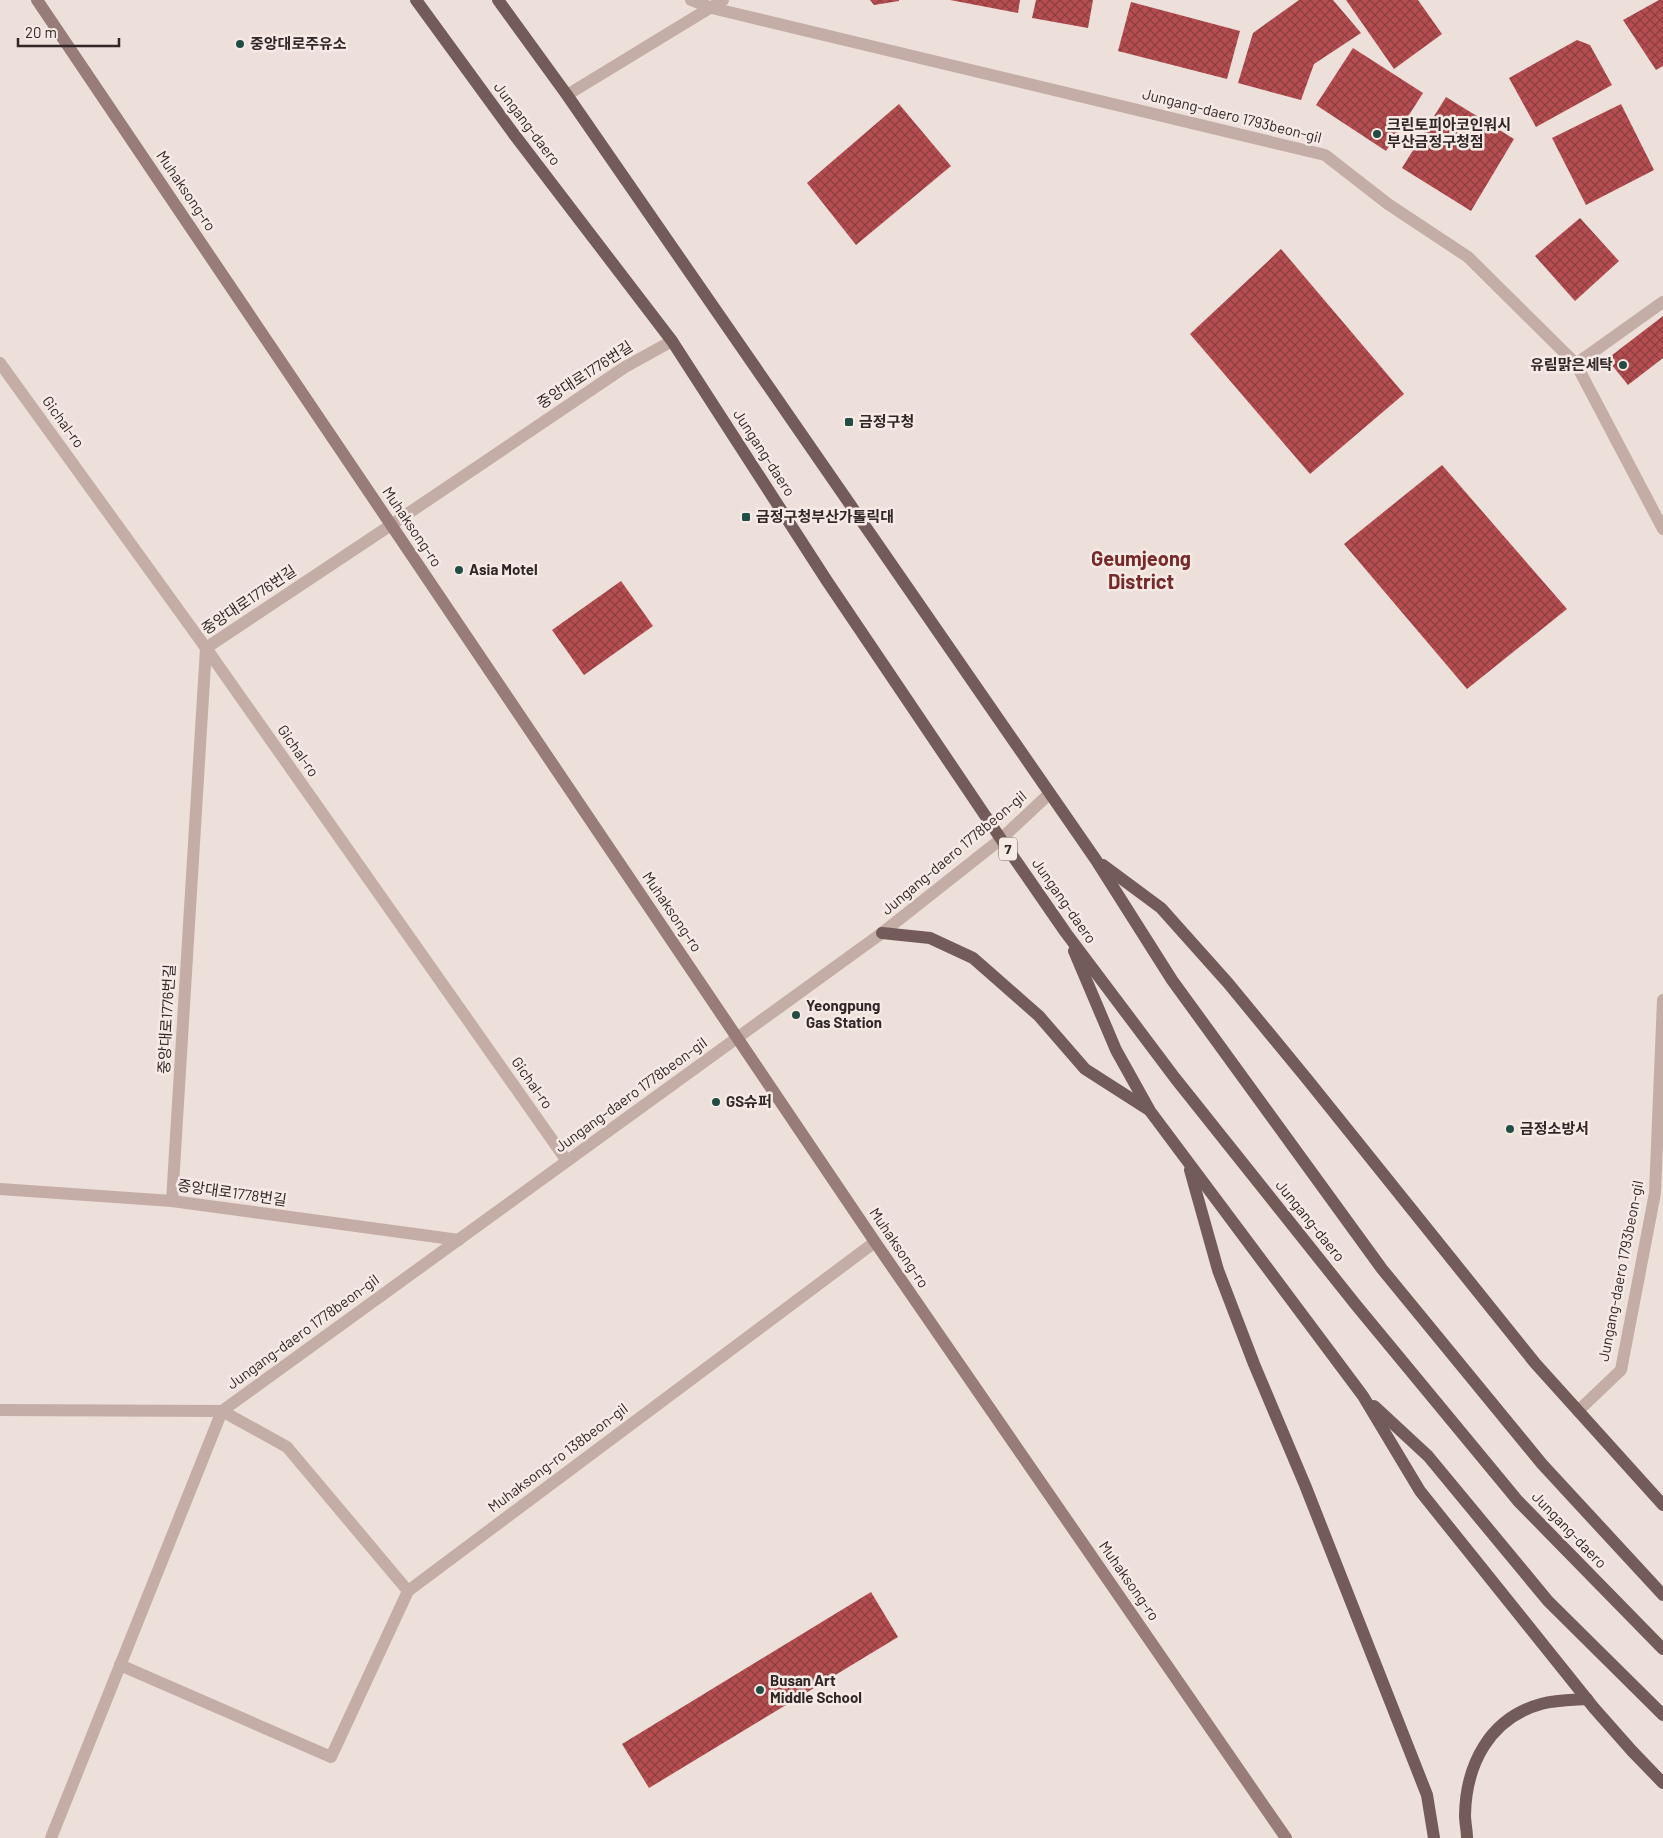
<svg xmlns="http://www.w3.org/2000/svg" width="1663" height="1838" font-family="Barlow,'Noto Sans KR',sans-serif">
<defs>
<pattern id="building-cross-hatch" width="8" height="8" patternUnits="userSpaceOnUse" patternTransform="scale(1.25)"><rect width="8" height="8" fill="#b64e51"/><path d="M0 0l8 8M0 8l8-8" fill="none" stroke="#8c3e40"/></pattern>
</defs>
<rect width="100%" height="100%" fill="#eddfd9"/>
<g fill="url(#building-cross-hatch)">
<polygon points="870,0 899,0 899,1 874,5"/>
<polygon points="950,0 1020,0 1018,13"/>
<polygon points="1036,0 1093,0 1088,28 1032,18"/>
<polygon points="1299,0 1333,0 1361,33 1314,64 1301,100 1238,83 1253,33"/>
<polygon points="1346,0 1418,0 1442,34 1394,69"/>
<polygon points="1659,0 1663,0 1663,66 1656,70 1623,20"/>
<polygon points="1131,2 1240,31 1227,79 1118,51"/>
<polygon points="1577,40 1590,45 1612,85 1536,127 1509,78"/>
<polygon points="1353,48 1423,93 1386,151 1316,105"/>
<polygon points="1446,97 1514,139 1471,211 1402,168"/>
<polygon points="899,104 951,166 856,245 807,183"/>
<polygon points="1621,104 1654,170 1586,205 1552,138"/>
<polygon points="1580,218 1619,261 1575,301 1535,256"/>
<polygon points="1281,249 1404,394 1310,474 1190,334"/>
<polygon points="1663,316 1663,358 1628,385 1607,359"/>
<polygon points="1442,465 1567,609 1467,689 1344,544"/>
<polygon points="621,581 653,626 584,675 552,630"/>
<polygon points="871,1592 898,1637 649,1788 622,1744"/>
</g>
<g fill="none" stroke-linecap="round" stroke-linejoin="round">
<g stroke="#c4ada7" stroke-width="12">
<polyline points="691,0 712,8 1325,155 1388,204 1468,257 1576,364 1663,529"/>
<polyline points="567,95 723,0"/>
<polyline points="0,363 206,648 567,1161"/>
<polyline points="1576,364 1663,302"/>
<polyline points="0,1189 172,1201 459,1240"/>
<polyline points="172,1201 206,648 391,525 625,367 672,341"/>
<polyline points="0,1410 222,1411 287,1447 408,1591"/>
<polyline points="1578,1411 1621,1370 1655,1193 1663,1000"/>
<polyline points="120,1665 331,1757 408,1591 875,1242"/>
<polyline points="51,1838 222,1411 882,933 1001,839 1049,794"/>
</g>
<polyline stroke="#977c79" stroke-width="12" points="37,0 875,1242 1286,1838"/>
<g stroke="#725b59" stroke-width="12">
<polyline points="416,0 513,133 672,341 827,581 1001,839 1066,933 1175,1078 1356,1305 1518,1501 1663,1649"/>
<polyline points="498,0 567,95 1096,860 1172,980 1382,1269 1542,1464 1663,1595"/>
<polyline points="1103,865 1161,908 1228,983 1307,1079 1535,1363 1663,1505"/>
<polyline points="882,933 930,938 973,958 1039,1016 1085,1069 1149,1110"/>
<polyline points="1074,951 1116,1050 1150,1111 1363,1396 1420,1491 1594,1708 1632,1751 1663,1783"/>
<polyline points="1190,1170 1218,1270 1254,1364 1305,1485 1427,1795 1434,1838"/>
<polyline points="1374,1406 1428,1456 1548,1601 1663,1715"/>
<path d="M1467,1838C1467,1830 1465,1823 1465,1815C1466,1764 1490,1718 1541,1704C1556,1700 1572,1700 1587,1699"/>
</g>
</g>
<g fill="#224d45" stroke="#f6eae5" stroke-width="2">
<circle cx="240" cy="44" r="5"/>
<circle cx="1377" cy="134" r="5"/>
<circle cx="1623" cy="365" r="5"/>
<rect x="844" y="417" width="10" height="10" rx="2.5"/>
<rect x="741" y="512" width="10" height="10" rx="2.5"/>
<circle cx="459" cy="570" r="5"/>
<circle cx="796" cy="1015" r="5"/>
<circle cx="716" cy="1102" r="5"/>
<circle cx="1510" cy="1129" r="5"/>
<circle cx="760" cy="1690" r="5"/>
</g>
<g text-anchor="middle" stroke-width="5" stroke-linejoin="round" paint-order="stroke">
<rect fill="#f6eae5" stroke="#6c6260" stroke-width="1" x="999" y="837.5" width="18" height="23" rx="4"/>
<g font-size="14" font-weight="bold" fill="#312727">
<text x="1008" y="854">7</text>
</g>
<g font-size="15" font-weight="bold" fill="#312727" stroke="#f6eae5" text-anchor="start">
<text x="250" y="49">중앙대로주유소</text>
<text x="1387" y="130">크린토피아코인워시<tspan x="1387" dy="17">부산금정구청점</tspan></text>
<text x="1613" y="370" text-anchor="end">유림맑은세탁</text>
<text x="859" y="427">금정구청</text>
<text x="756" y="522">금정구청부산가톨릭대</text>
<text x="469" y="575">Asia Motel</text>
<text x="806" y="1011">Yeongpung<tspan x="806" dy="17">Gas Station</tspan></text>
<text x="726" y="1107">GS슈퍼</text>
<text x="1520" y="1134">금정소방서</text>
<text x="770" y="1686">Busan Art<tspan x="770" dy="17">Middle School</tspan></text>
</g>
<g font-size="15" fill="#312727" stroke="#f6eae5">
<text transform="translate(1232 116) rotate(14)" y="5">Jungang-daero 1793beon-gil</text>
<text transform="translate(527 124) rotate(53)" y="5">Jungang-daero</text>
<text transform="translate(186 191) rotate(56)" y="5">Muhaksong-ro</text>
<text transform="translate(585 375) rotate(-33)" y="5">중앙대로1776번길</text>
<text transform="translate(63 422) rotate(54)" y="5">Gichal-ro</text>
<text transform="translate(764 453) rotate(57)" y="5">Jungang-daero</text>
<text transform="translate(412 527) rotate(56)" y="5">Muhaksong-ro</text>
<text transform="translate(249 600) rotate(-34)" y="5">중앙대로1776번길</text>
<text transform="translate(298 751) rotate(55)" y="5">Gichal-ro</text>
<text transform="translate(954 853) rotate(-40)" y="5">Jungang-daero 1778beon-gil</text>
<text transform="translate(1064 901) rotate(55)" y="5">Jungang-daero</text>
<text transform="translate(672 912) rotate(56)" y="5">Muhaksong-ro</text>
<text transform="translate(167 1019) rotate(-87)" y="5">중앙대로1776번길</text>
<text transform="translate(532 1083) rotate(55)" y="5">Gichal-ro</text>
<text transform="translate(631 1095) rotate(-36)" y="5">Jungang-daero 1778beon-gil</text>
<text transform="translate(232 1193) rotate(8)" y="5">중앙대로1778번길</text>
<text transform="translate(1310 1221) rotate(51)" y="5">Jungang-daero</text>
<text transform="translate(899 1248) rotate(56)" y="5">Muhaksong-ro</text>
<text transform="translate(1621 1271) rotate(-79)" y="5">Jungang-daero 1793beon-gil</text>
<text transform="translate(303 1332) rotate(-36)" y="5">Jungang-daero 1778beon-gil</text>
<text transform="translate(558 1458) rotate(-37)" y="5">Muhaksong-ro 138beon-gil</text>
<text transform="translate(1569 1530) rotate(46)" y="5">Jungang-daero</text>
<text transform="translate(1129 1581) rotate(55)" y="5">Muhaksong-ro</text>
</g>
<g font-size="20" font-weight="bold" fill="#762a2c" stroke="#f6eae5">
<text x="1141" y="566">Geumjeong<tspan x="1141" dy="23">District</tspan></text>
</g>
</g>
<path d="M18 38v8h101v-8" fill="none" stroke="#312727" stroke-width="2.5"/>
<text x="25" y="38" font-size="15" fill="#312727" stroke="#f6eae5" stroke-width="4" paint-order="stroke">20 m</text>
</svg>
